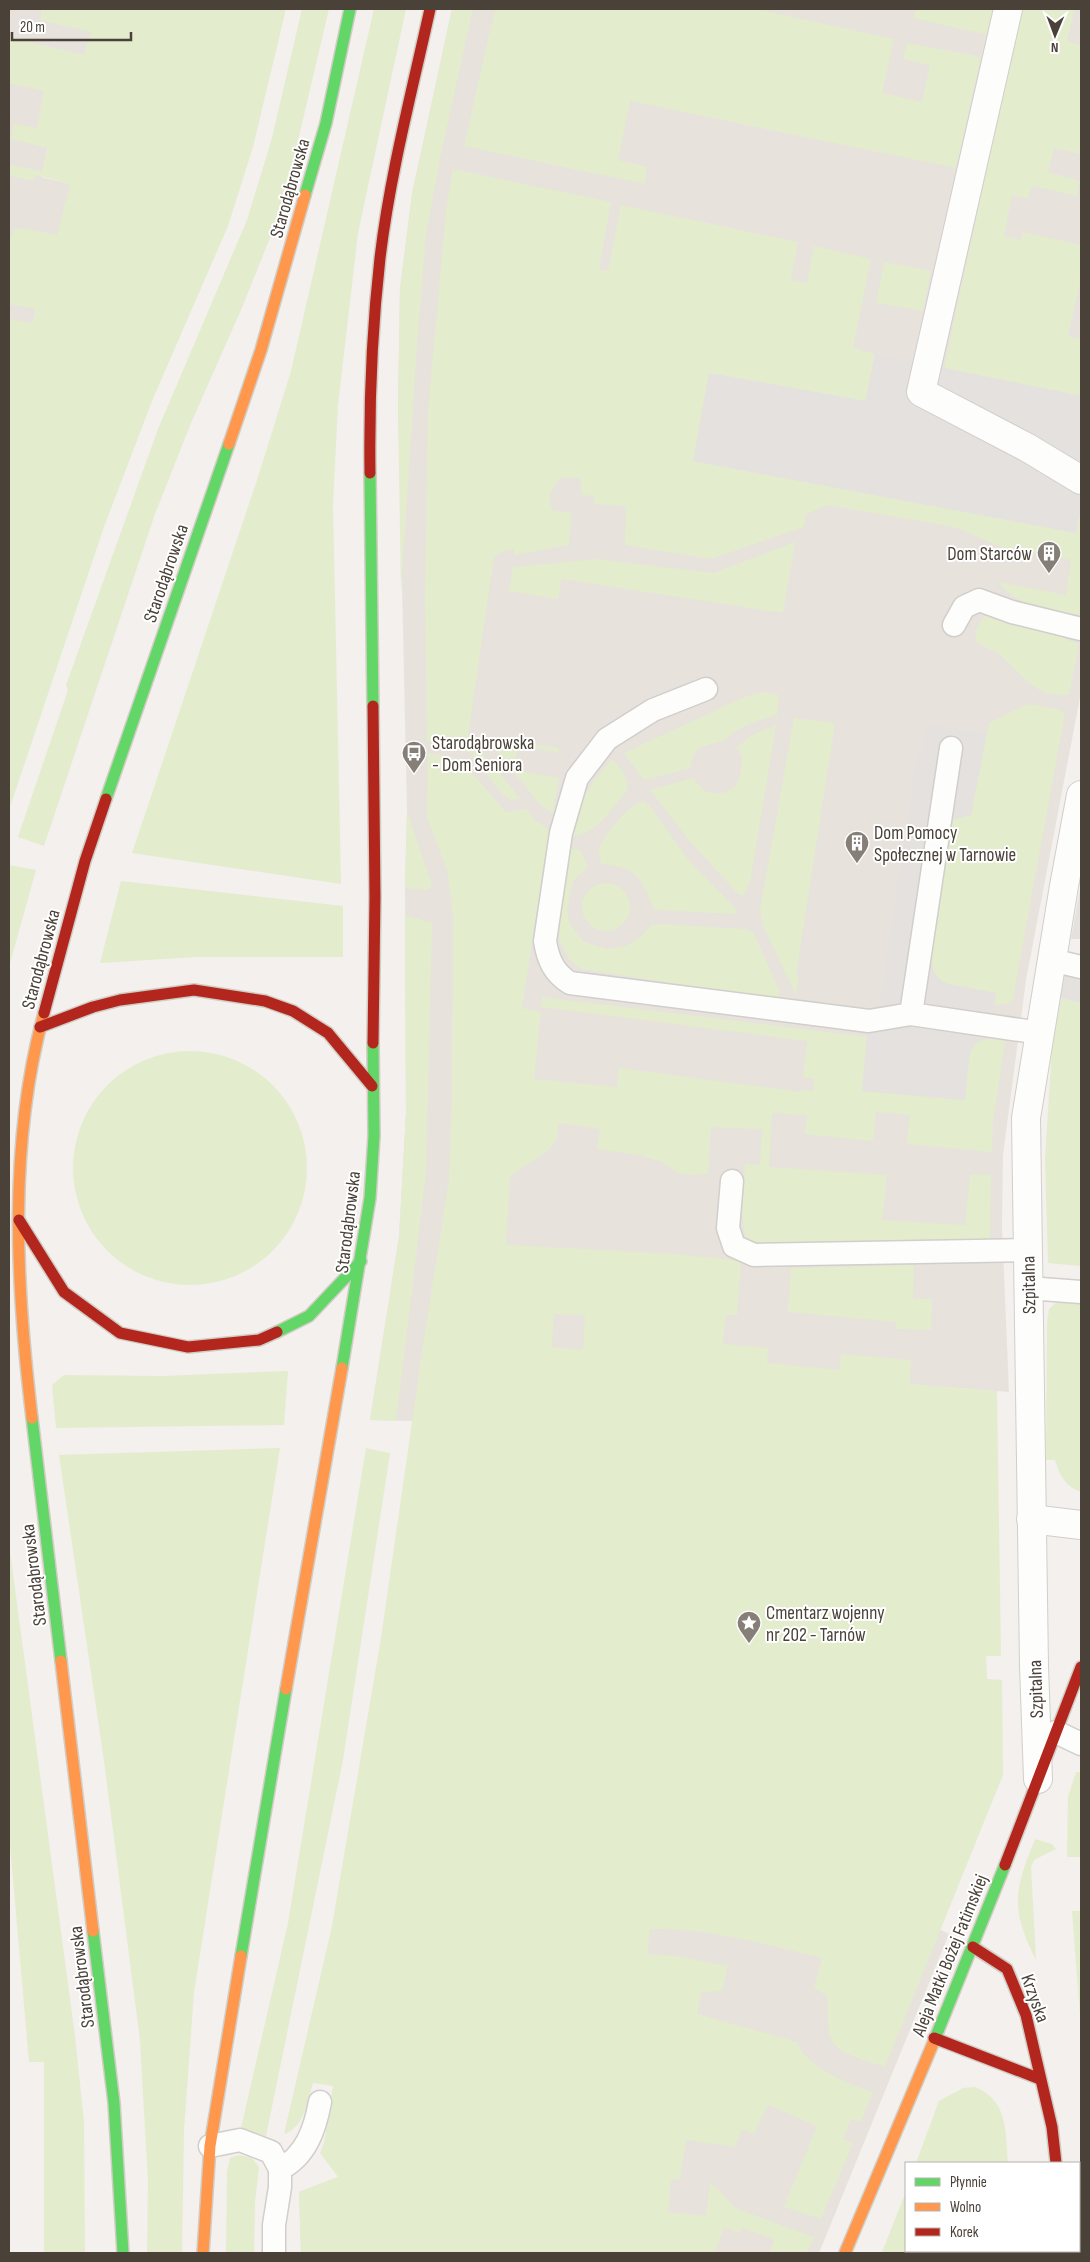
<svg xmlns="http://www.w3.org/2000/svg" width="1090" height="2262" font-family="'Sofia Sans Condensed',sans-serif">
<rect width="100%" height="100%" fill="#f3f0ed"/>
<g fill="#e7e2dc">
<polygon points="9,9 167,9 151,70 70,52 41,177 70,184 72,189 36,309 9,424"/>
<polygon points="452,9 1081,9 1081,692 1026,980 1003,1155 1002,1227 1009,1392 423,1346 413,1421 370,1420 399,1237 406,1113 405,888 407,811 398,405 400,289 412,194"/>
<polygon points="397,1912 941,1930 949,1934 819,2253 301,2253 299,2192 338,2177"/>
<polygon points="906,2192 906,2251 1023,2251 1023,2253 882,2253"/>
</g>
<g fill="#e4ecce" fill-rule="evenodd">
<polygon points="42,9 286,9 253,147 228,226 152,401 104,527 9,810 9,319 33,323 36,309 9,304 9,239 15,229 24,228 57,235 70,184 36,175 34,181 9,176 9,165 42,171 48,148 11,139 14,124 37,128 44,91 9,83 9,37 84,55 91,32 40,20"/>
<polygon points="302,9 329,9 292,166 276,223 241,310 191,423 155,514 44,846 18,837 68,690 66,685 158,429 247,220 272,138"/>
<polygon points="374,9 406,9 358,233 338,405 333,504 341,884 132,853 258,477 291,371"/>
<polygon points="452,9 473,9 441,153 426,235 418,331 401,591 398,405 400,289 412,194"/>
<polygon points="495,9 756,9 894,39 882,93 922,102 930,65 903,59 907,43 981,57 956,168 630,101 618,160 647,167 645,184 464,146"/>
<polygon points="916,9 994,9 988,35 913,18"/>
<polygon points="1021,9 1075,9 1067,41 1081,45 1081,154 1054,148 1048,172 1080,181 1077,196 1032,186 1028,199 1012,195 1004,236 1021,240 1023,232 1081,245 1081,278 1068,336 1081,339 1081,396 944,368"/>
<path d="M453,169L611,202L599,269L608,271L621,205L798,242L791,280L807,283L814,246L871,259L853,348L875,354L866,401L709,373L693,461L1076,532L1081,506V615C1048,610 1021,609 998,582L1066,595L1071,560L1002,547L954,527L828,505L806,514L804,527L711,559L625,545L626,506L595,504L593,496L582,495L580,478H560L549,495L552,510L572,513L569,545L514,555V549L503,551L494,557L468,736L521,799L511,800L500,792L471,753L427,741L425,596L428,411L446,212Z"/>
<polygon points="884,262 931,271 923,311 876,303"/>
<polygon points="795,542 783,613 561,579 558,599 509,591 513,567 597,559 713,573"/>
<path d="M988,613L1048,626L1069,641L1079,643L1069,695C1033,697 1024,676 1000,655C993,649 984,648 976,641C976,627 978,622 988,613Z"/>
<path d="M763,692L779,695L777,715C763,719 749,723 736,731C732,733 728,738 724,740C706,747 693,744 691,768L644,780L624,753L742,698Z"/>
<path d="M1028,704L1056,709L1065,713L1012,1003L994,1005L996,993C981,990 949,989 938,978C932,972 932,963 931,956L951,820L971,815L989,723Z"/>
<polygon points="794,718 835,723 796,975 799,976 796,995 763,926 760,910"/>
<path d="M776,725L750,882L744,895H739L688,839L650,790L693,778L704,791C720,796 737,794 740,774C741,769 743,763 742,758C741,754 738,751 737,747L752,735Z"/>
<polygon points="485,737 559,748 559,752 518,746 514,770 559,778 553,814 539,803"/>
<path d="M428,753L460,759L506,812L527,809L534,819L549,830L522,1008L541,1012L534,1079L617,1087L619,1068L801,1092V1090L813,1091L814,1079L803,1077L807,1041L541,1007L542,997L867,1037L862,1091L964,1100C968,1069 961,1030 1005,1041L993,1122L992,1152L907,1144L910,1115L876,1112L873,1141L805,1134L807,1115L772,1113L769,1167L887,1175L882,1220L965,1225L970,1174L991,1175L990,1241L755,1247L746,1243L742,1213L745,1164L760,1165L762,1130L759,1129L711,1127L708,1173L697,1175L680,1174L662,1162L638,1155L597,1149L600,1129L559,1123C558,1128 558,1137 555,1142C550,1153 521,1167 510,1176L506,1245L675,1254L741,1261L737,1315H726L723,1344L768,1348L767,1363L839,1370L841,1354L911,1360L910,1384L997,1391L1001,1656H986L987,1679L1002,1680L1003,1775L885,2067C866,2060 831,2055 829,2031C827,2019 829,2008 827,1996L814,1988L822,1958C764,1944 710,1928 650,1929L647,1954L676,1956L728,1966L722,1991L702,1992L697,2014L797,2042C805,2066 849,2085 873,2092L861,2122L851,2119L843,2139L853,2143L821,2219L784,2207L817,2126L768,2105L754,2134L742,2129L735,2147L686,2140L680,2180L671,2179L668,2212L706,2216L710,2183L720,2191L735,2208L814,2237L807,2253H770L774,2239L742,2228L740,2233L724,2227L715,2253H301L299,2192L338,2177L320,2153L324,2143L333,2086L313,2083C308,2101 304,2128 284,2134L332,1926L381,1638L423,1346L449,1180L452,1097L453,915L447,870L427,818ZM554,1314L585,1315L583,1350L552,1347Z"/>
<path d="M613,759C620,769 631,779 627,791C612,808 596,836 572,836C577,805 590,781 613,759Z"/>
<path d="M643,801L650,806L690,862L737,910L736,914L655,910C650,904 649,897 645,889C637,869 620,866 601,864L598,849C607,833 626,806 643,801Z"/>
<polygon points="407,811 431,882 431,888 425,890 405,888"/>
<polygon points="571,849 580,850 588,867 573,881 567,910 569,922 576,933 584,942 607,949 626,946 644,934 651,925 662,924 746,929 753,932 780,992 778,999 694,991 657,981 581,969 568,958 560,942 557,926"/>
<polygon points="9,865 36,870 9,967"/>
<polygon points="121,881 343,906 343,957 197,957 100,963"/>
<circle cx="606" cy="907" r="24"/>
<polygon points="405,915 432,923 426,1174 396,1421 370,1420 399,1237 406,1113"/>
<polygon points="1061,972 1065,973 1060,998 1081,1003 1081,1266 1048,1263 1045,1159 1053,1030"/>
<circle cx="190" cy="1168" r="117"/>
<polygon points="914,1265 913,1299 932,1299 931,1330 896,1329 896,1322 788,1312 791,1268"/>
<path d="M1057,1302L1081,1303V1492C1065,1486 1060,1476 1055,1460H1046L1047,1323L1049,1309Z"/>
<polygon points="288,1371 284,1425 56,1428 52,1385 64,1375 163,1376"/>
<polygon points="280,1448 194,1992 184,2130 182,2253 147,2253 148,2182 140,2040 104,1761 59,1455"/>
<polygon points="366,1448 390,1453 343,1760 266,2136 241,2128 288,1923"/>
<polygon points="9,1544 75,2036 84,2122 85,2253 44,2253 44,2062 29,2062 9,1833"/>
<polygon points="1076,1772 1081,1772 1081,1857 1067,1857 1068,1797"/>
<path d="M1035,1839L1052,1844L1056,1849L1034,1860L1031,1867L1036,1960C1010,1908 1014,1891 1035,1839Z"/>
<polygon points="1072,1911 1081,1911 1081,2029"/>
<path d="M975,2087C1009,2101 1005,2132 1008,2163H916L939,2101L963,2088Z"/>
<polygon points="239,2155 252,2158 259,2167 255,2202 254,2253 226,2253 227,2172 230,2158"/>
<polygon points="906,2192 906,2251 967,2251 941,2253 882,2253"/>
</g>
<g fill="#e5e1de">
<polygon points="875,354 1081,396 1081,506 1076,533 693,461 709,373 865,401"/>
<polygon points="926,724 987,733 971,815 951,820 931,956 933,970 938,978 948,984 996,993 989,1037 975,1042 970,1050 965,1100 862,1091 867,1037 874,1006 879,1006 918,749 922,750"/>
<polygon points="1081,884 1081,939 1071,939"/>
<polygon points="1065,973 1081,973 1081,1003 1060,998"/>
</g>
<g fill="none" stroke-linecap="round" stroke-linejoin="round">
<defs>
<g id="lane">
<polyline points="954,625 964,607 979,600 1012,612 1081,629"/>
<path d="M706,689L653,710L607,739L577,778L561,833L545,941C548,960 554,973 570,983L869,1021L911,1014"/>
<polyline points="951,748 911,1014 1040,1033"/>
<polyline points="1051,960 1081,967"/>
<polyline points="732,1181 728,1228 734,1246 754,1255 1028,1250"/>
<polyline points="1028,1288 1081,1292"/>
<polyline points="1056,1732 1081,1744"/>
<polyline points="210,2146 240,2140 271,2152 280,2169 280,2187 274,2225 274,2253"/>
<path d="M280,2169C306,2156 315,2129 320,2102"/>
</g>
<g id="street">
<polyline points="1008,9 921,392 1028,448 1081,480"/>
<polyline points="1031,1519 1081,1525"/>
<polyline points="1038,1779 1034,1666 1026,1118 1064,886 1081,795"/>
</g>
<g id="fast">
<polyline points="305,195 326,123 350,9"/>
<polyline points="370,473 373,706"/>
<polyline points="106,799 229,444"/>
<polyline points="277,1332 309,1316 361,1261"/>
<polyline points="342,1368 370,1198 374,1136 373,1043"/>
<polyline points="32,1418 61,1661"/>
<polyline points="93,1931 114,2103 123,2253"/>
<polyline points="241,1956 286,1689"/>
<polyline points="934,2041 1005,1865"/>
<polyline points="1063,2251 1063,2253"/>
</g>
<g id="slow">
<polyline points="229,444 261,350 305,195"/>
<path d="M32,1418C16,1285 8,1144 44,1013"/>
<polyline points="61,1661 93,1931"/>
<polyline points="286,1689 342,1368"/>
<polyline points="203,2253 210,2146 241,1956"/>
<polyline points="845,2253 934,2041"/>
</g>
<g id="jam">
<path d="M370,473C369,401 372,329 380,258C390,174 412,91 430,9"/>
<polyline points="44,1013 85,861 106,799"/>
<polyline points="40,1027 93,1007 120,1000 194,990 265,1001 293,1011 328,1033 372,1086"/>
<polyline points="373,1043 375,897 373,706"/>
<polyline points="19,1220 64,1292 120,1333 188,1347 259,1340 277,1332"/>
<polyline points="1005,1865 1081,1667"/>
<polyline points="973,1947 1007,1969 1026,2015 1052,2127 1056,2163"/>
<polyline points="934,2038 1040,2079"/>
</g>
</defs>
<use href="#lane" stroke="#d1cecb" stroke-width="25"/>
<use href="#street" stroke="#d1cecb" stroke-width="30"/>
<use href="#fast" stroke="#d2cdc4" stroke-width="14"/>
<use href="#slow" stroke="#d2cdc4" stroke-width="14"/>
<use href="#jam" stroke="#d2cdc4" stroke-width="14"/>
<use href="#lane" stroke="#fdfdfc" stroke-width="22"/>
<use href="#street" stroke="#fdfdfc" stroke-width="28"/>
<use href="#fast" stroke="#63d668" stroke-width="11"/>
<use href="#slow" stroke="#ff974d" stroke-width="11"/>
<use href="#jam" stroke="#b3261e" stroke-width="11"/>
</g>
<defs>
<symbol id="building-pin" viewBox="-11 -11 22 30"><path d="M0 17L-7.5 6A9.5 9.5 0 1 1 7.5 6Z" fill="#857f78" stroke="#fff"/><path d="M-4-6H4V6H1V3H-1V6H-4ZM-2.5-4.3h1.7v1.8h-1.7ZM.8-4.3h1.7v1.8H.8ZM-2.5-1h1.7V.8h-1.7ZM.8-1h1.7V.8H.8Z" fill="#fff"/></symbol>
<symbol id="bus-pin" viewBox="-11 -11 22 30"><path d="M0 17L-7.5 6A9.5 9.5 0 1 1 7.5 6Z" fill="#857f78" stroke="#fff"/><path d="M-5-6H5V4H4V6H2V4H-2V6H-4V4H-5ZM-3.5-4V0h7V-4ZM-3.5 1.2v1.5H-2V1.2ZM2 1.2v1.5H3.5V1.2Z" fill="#fff"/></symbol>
<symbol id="sight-pin" viewBox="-11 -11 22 30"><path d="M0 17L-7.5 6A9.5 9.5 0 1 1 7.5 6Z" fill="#857f78" stroke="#fff"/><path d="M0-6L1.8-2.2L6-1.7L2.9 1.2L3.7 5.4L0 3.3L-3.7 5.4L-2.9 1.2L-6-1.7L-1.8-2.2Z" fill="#fff"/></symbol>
</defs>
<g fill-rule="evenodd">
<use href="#building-pin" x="1035" y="539" width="28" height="38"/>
<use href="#bus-pin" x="400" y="739" width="28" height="38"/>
<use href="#building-pin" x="843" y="829" width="28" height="38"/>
<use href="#sight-pin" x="735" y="1609" width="28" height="38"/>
</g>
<g text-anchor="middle" stroke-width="4" stroke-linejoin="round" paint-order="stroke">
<g font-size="19" fill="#4a4239" stroke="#fff">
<text transform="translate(289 188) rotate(-74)" y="7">Starodąbrowska</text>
<text transform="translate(165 573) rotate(-71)" y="7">Starodąbrowska</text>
<text transform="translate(40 959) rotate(-75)" y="7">Starodąbrowska</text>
<text transform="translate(347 1222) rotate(-83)" y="7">Starodąbrowska</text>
<text transform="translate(1028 1285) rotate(-91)" y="7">Szpitalna</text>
<text transform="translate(33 1575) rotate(-97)" y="7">Starodąbrowska</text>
<text transform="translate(1035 1689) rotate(-92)" y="7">Szpitalna</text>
<text transform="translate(949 1955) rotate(-68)" y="7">Aleja Matki Bożej Fatimskiej</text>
<text transform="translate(81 1977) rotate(-97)" y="7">Starodąbrowska</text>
<text transform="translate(1036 1998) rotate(70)" y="7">Krzyska</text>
</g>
<g font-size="19" fill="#4a4239" stroke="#fff" text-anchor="start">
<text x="1032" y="560" text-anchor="end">Dom Starców</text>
<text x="432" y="749">Starodąbrowska<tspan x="432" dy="22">- Dom Seniora</tspan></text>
<text x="874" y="839">Dom Pomocy<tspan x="874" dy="22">Społecznej w Tarnowie</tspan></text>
<text x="766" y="1619">Cmentarz wojenny<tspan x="766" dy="22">nr 202 - Tarnów</tspan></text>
</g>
</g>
<rect width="1090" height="2262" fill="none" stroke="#4a4239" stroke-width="20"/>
<rect x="905" y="2162" width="175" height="90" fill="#ffffff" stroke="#b7b3b0"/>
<rect x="915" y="2178" width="25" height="8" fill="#63d668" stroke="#b7b3b0"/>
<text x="950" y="2187" font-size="15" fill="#4a4239">Płynnie</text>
<rect x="915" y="2203" width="25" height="8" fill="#ff974d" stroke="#b7b3b0"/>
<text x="950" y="2212" font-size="15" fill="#4a4239">Wolno</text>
<rect x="915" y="2228" width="25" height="8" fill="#b3261e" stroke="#b7b3b0"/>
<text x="950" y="2237" font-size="15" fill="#4a4239">Korek</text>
<g transform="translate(1055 35) rotate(181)" stroke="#ffffff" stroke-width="4" paint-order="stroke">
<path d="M0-4L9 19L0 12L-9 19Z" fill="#4a4239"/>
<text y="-8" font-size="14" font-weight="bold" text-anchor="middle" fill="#4a4239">N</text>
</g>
<path d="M12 32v8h119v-8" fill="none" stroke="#4a4239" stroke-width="2.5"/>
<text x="20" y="32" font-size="15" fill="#4a4239" stroke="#ffffff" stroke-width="4" paint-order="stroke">20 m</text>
</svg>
